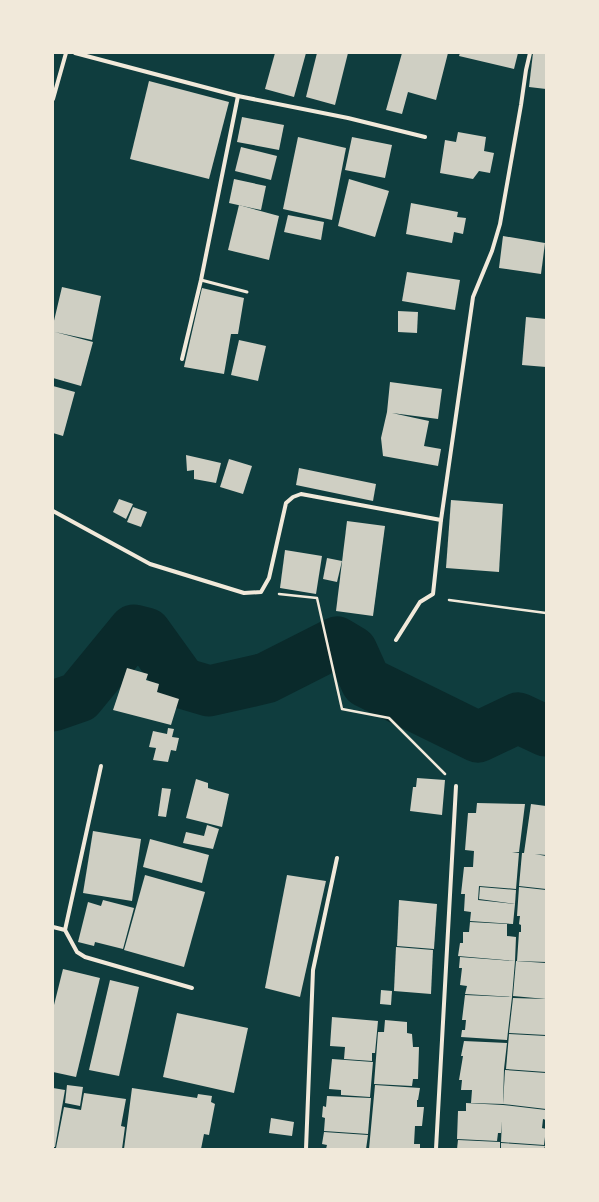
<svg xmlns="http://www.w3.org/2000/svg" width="599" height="1202" font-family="Cabin,sans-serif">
<rect width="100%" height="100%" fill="#0f3d3e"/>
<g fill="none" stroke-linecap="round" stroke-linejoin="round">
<polyline stroke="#0a2a2b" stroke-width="51" points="53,706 79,697 134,630 146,633 182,683 209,691 266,678 337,642 352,651 366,682 478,737 518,718 546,731"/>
</g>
<g fill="#cfcfc3">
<polygon points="275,53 306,53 294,97 265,89"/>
<polygon points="317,53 348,53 335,105 306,97"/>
<polygon points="402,53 448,53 436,100 408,92 402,114 386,110"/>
<polygon points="460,53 518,53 514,69 459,56"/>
<polygon points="533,53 546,53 546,89 529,87"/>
<polygon points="149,81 229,102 209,179 130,159"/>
<polygon points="242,117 284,125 279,150 237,142"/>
<polygon points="458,132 486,137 484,151 494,153 490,173 479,171 473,179 440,173 445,140 456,142"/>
<polygon points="298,137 346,148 332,220 283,209"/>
<polygon points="352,137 392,145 385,178 345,170"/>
<polygon points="241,147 277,156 271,180 235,171"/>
<polygon points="234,179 266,186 261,210 229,203"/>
<polygon points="349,179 389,191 375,237 338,226"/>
<polygon points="411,203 458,212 457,217 466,218 463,234 454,232 452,243 406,234"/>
<polygon points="239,205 279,216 269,260 228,250"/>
<polygon points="288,215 324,222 321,240 284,232"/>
<polygon points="503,236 545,243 541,274 499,268"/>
<polygon points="407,272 460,280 455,310 402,301"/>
<polygon points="62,287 101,296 92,340 55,332 93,342 81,386 53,378 53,325"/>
<polygon points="202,288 244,298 238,334 231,334 224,374 184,367"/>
<polygon points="398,311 418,312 417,333 398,332"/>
<polygon points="526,317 546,319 546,367 522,365"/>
<polygon points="239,340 266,346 258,381 231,375"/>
<polygon points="390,382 442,389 438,419 392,413 429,421 424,446 441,449 438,466 383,456 381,438 387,412"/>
<polygon points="53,386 75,392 63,436 53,433"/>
<polygon points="186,455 221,463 216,483 194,479 194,470 187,471"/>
<polygon points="229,459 252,466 243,494 220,487"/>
<polygon points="299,468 376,484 373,501 296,485"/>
<polygon points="119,499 133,504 126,519 113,512"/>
<polygon points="451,500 503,504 499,572 446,568"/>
<polygon points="133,507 147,512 141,527 127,522"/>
<polygon points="347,521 385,526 373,616 336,611"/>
<polygon points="285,550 322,556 316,594 280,588"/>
<polygon points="327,558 342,561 337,582 323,579"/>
<polygon points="127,668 148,674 146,680 159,684 157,692 179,699 171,725 113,710"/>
<polygon points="168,728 174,729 172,737 179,738 176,751 171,750 168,762 153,760 156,748 149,747 153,731 167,734"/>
<polygon points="417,778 445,780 442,815 410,811 413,787 416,787"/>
<polygon points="196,779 208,783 208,788 229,794 222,827 186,818"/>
<polygon points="162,788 171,789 166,817 158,816"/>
<polygon points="477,803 525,804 519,852 512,852 519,853 516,889 479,886 478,900 515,904 513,924 470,921 471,912 464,911 465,894 461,894 464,867 473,867 474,851 465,850 468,813 476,813"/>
<polygon points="531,804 546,806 546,855 535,854 546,856 546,889 519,886 522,853 524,853"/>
<polygon points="207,825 219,829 213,849 183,843 186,832 204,836"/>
<polygon points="93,831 141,839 132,901 83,893"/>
<polygon points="150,839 209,855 202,883 143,867"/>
<polygon points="145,875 205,892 184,967 124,950"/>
<polygon points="287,875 326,881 300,997 265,988"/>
<polygon points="480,887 516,890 515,904 479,899"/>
<polygon points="519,887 546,890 546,962 517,961 519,932 521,932 521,925 519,924 520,916 517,916"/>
<polygon points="103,900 134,908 123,949 95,942 94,946 78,942 88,902 101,906"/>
<polygon points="399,900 437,904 434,949 397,946"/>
<polygon points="470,922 507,924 507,936 516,937 515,961 458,956 460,943 463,943 463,932 469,932"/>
<polygon points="396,947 433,950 431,994 394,991"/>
<polygon points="460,957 515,961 512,997 465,994 467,986 460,985 462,968 459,968"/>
<polygon points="516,961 546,963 546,999 513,996"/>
<polygon points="63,969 100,978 76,1077 53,1072 53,1009"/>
<polygon points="110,980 139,987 119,1076 89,1070"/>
<polygon points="381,990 392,991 391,1005 380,1004"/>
<polygon points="465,995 512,997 507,1040 461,1037 462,1030 465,1030 466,1020 462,1020"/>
<polygon points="513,998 546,999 546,1035 509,1033"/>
<polygon points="177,1013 248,1028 234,1093 163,1077"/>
<polygon points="332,1017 378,1021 375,1053 372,1053 372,1061 344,1059 345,1047 330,1046"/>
<polygon points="385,1020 407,1022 407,1033 412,1034 413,1047 419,1047 418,1079 413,1079 412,1086 374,1084 378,1032 384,1032"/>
<polygon points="509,1034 546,1036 546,1072 506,1069"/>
<polygon points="464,1041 507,1043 504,1069 481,1068 504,1069 503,1104 471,1103 472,1090 461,1090 462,1080 459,1080 463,1056 461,1056"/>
<polygon points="332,1059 373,1062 370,1097 341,1095 341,1090 329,1089"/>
<polygon points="505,1070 546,1073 546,1109 503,1104"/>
<polygon points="67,1085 83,1087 80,1106 65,1103"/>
<polygon points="375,1085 420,1088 418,1100 417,1100 417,1107 424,1107 422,1126 415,1126 414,1144 420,1144 420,1149 369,1149"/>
<polygon points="53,1088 65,1090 55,1147 53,1147"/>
<polygon points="132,1088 197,1098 198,1094 212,1096 211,1102 215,1104 209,1135 204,1134 201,1149 124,1149"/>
<polygon points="84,1093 126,1099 121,1126 125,1127 122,1149 64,1149 56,1148 64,1107 81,1110"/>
<polygon points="327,1096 371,1098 368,1134 324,1131 325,1118 322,1117 323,1106 326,1107"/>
<polygon points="466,1103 503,1105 546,1110 546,1120 543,1119 542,1128 546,1129 544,1145 501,1142 502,1121 501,1133 498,1133 497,1141 457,1139 458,1111 466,1111"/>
<polygon points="271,1118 294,1122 292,1136 269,1133"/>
<polygon points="324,1132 368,1135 366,1149 326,1149 327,1145 322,1144"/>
<polygon points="458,1140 500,1142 500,1149 457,1149"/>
<polygon points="501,1143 545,1146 544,1149 501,1149"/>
</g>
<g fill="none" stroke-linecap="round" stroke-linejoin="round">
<g stroke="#f1e9da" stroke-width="2.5">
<polyline points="279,594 317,598 342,709 389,718 445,774"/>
<polyline points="449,600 546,613"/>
</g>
<polyline stroke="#f1e9da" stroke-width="3" points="201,280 247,292"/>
<g stroke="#f1e9da" stroke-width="4">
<polyline points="75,53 238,96 348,118 425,137"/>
<polyline points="53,99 66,53"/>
<polyline points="182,359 201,280 238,96"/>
<polyline points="53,511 150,564 244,593 261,592 269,578 286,503 293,497 301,494 441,520"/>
<polyline points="396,640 420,602 433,594 441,520 473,297 492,251 500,224 521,105 526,70 530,53"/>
<polyline points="53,927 65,930 77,952 85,957 192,988"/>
<polyline points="65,930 101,766"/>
<polyline points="306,1149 313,970 337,858"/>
<polyline points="436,1149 456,786"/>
</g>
</g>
<rect width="599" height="1202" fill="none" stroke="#f1e9da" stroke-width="108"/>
</svg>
